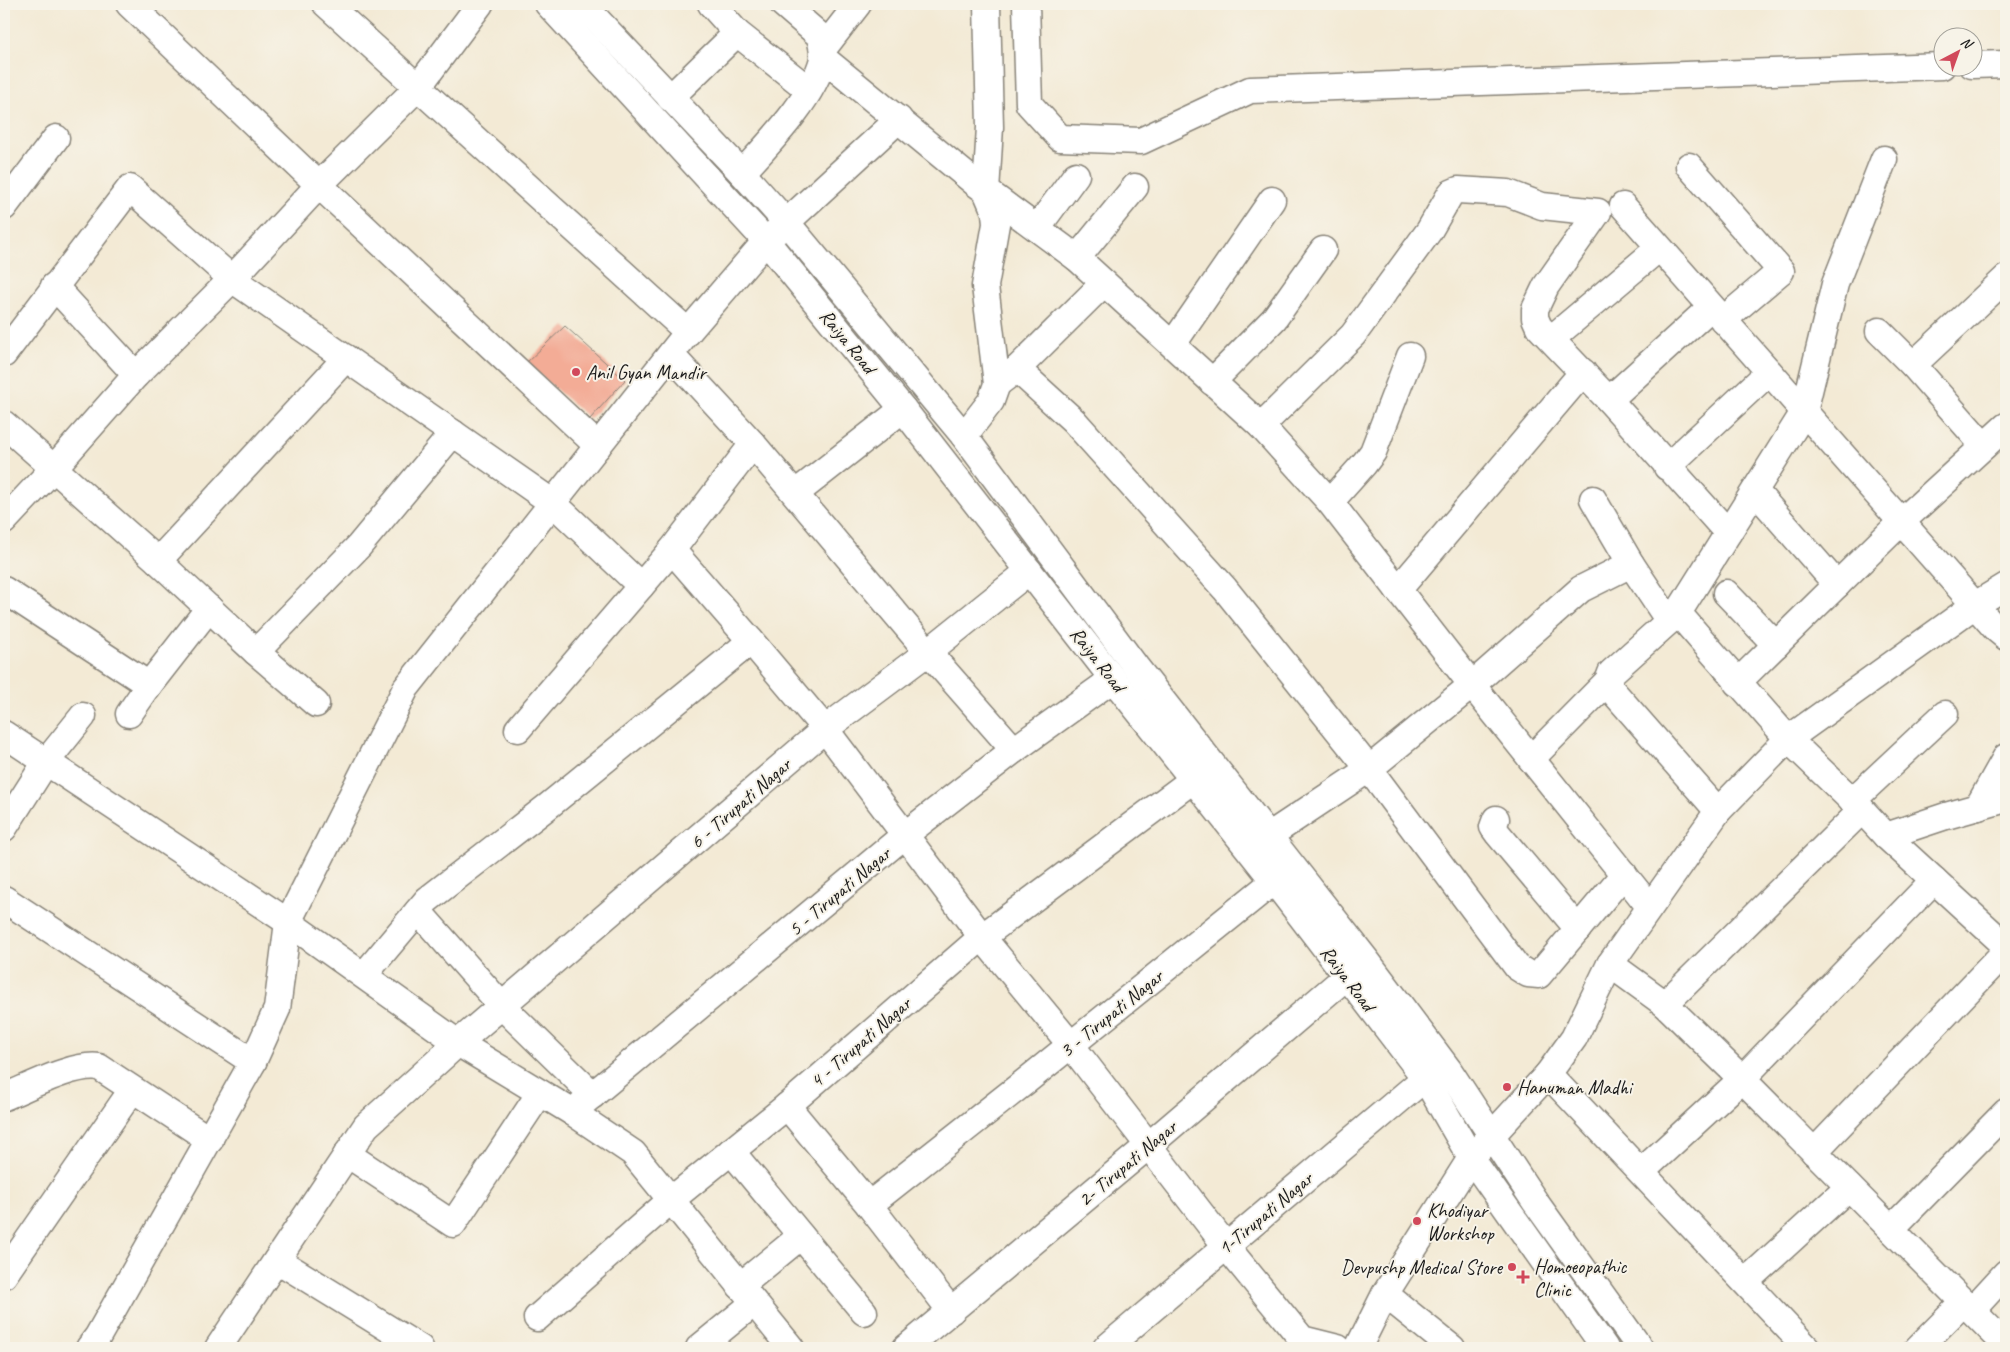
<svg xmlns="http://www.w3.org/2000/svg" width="2010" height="1352" font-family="Caveat,sans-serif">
<rect width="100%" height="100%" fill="#f7f3e8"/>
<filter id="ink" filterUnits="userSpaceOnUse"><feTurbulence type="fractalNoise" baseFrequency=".02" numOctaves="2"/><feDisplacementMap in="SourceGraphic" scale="10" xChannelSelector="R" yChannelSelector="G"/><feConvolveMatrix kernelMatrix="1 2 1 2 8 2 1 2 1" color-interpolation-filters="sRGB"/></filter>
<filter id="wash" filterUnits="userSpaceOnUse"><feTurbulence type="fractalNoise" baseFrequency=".0096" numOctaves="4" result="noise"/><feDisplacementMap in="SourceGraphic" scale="20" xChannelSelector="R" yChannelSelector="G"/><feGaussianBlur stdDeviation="1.12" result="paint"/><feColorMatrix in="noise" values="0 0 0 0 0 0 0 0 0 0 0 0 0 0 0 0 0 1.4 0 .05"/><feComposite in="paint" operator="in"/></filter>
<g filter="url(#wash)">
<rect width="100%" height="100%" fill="#f3ead5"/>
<g id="blocks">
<polygon fill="#f3ac96" points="565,326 625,380 590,419 526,363"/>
</g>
</g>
<g filter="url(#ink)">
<use href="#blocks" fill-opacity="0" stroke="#888378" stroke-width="1"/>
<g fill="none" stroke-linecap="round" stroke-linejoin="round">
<defs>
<g id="minor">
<polyline points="129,4 319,185 598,446"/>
<polyline points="326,4 688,332"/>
<polyline points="548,4 766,241 903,409 1113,679 1274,881 1425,1078 1471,1158 1605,1348"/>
<polyline points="582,4 742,173 787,223 964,436 1136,667 1367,961 1448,1069 1536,1203 1640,1348"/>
<polyline points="711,4 737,33 809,90"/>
<polyline points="1026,4 1029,104 1060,138 1141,141 1250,90 1942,66"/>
<polyline points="823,49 858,4"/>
<polyline points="823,58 974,182 1077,258 1261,426 1330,502 1472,685 1649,906"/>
<polyline points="1972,65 2006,64"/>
<polyline points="670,98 737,33"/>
<polyline points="1884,159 1835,284 1804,412 1678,613 1788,739 1862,810 1886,836 2006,946"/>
<polyline points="1689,166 1781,271 1723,320"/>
<path d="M742,173C769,143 813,99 823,59C824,52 821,43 820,36L783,4"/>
<polyline points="1623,206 1995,628 2006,637"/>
<polyline points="4,207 56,138"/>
<polyline points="1037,228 1076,175"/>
<polyline points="1077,258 1135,187"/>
<polyline points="54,286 136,375"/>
<polyline points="1879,331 1913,365"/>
<polyline points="1551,339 1659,248"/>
<polyline points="1173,344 1272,200"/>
<polyline points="4,354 130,188 232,279 553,503 641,586"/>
<polyline points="671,355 753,444 928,652 1014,750"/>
<polyline points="1017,369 1104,283"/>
<polyline points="1212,382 1274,319 1323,250"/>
<polyline points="997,384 1017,369 1074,421 1225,589 1369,769 1517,967 1528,974 1539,975 1624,874"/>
<polyline points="1609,400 1728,533"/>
<polyline points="4,424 158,561 256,652 316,704"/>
<polyline points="1261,426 1353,335 1429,231 1451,193 1458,190 1508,193 1542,206 1598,212 1546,286 1535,309 1535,318 1539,327 1609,400 1711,307"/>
<polyline points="964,436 991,401 997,384 985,286 996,224 995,212 986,191 990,127 987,4"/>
<polyline points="1984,446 1913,365 2006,278"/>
<polyline points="1667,467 1769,372"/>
<polyline points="1755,491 1837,585"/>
<polyline points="796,493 903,409"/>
<polyline points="1593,499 1631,564"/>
<polyline points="1330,502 1364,464 1373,452 1410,356"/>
<polyline points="4,521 53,469 136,375 232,279 319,185 418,87 480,4"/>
<polyline points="158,561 346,358"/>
<polyline points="4,590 149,685"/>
<polyline points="1398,590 1583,372"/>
<polyline points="1726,593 1776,645"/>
<polyline points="1678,613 1611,673 1608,681 1610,688 1718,811"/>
<polyline points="751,641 672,550 753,444"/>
<polyline points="256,652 359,546 453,433"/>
<polyline points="1737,683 1900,523 2006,426"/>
<polyline points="129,714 149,685 209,608"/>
<polyline points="518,729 672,550"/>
<polyline points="4,734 288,922 458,1043 572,1112 633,1153 791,1348"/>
<polyline points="1531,759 1608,681"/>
<polyline points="1852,801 1945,714"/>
<polyline points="1978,807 2006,757"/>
<polyline points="1496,819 1493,827 1498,834 1578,929"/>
<polyline points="4,828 46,762 83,716"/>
<polyline points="1886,836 1946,816 2006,799"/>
<polyline points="1255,845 1369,769 1472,685 1581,589 1631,564 1669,621"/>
<polyline points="4,899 253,1062"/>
<polyline points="418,911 502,1006 593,1095"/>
<polyline points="1610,964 1665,1004 1862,810"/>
<polyline points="364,975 427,900 547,807 751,641 825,729 982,937 1071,1045 1226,1246 1302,1339 1338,1348"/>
<polyline points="1665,1004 1742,1079 2006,1345"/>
<polyline points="1548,1074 1807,1348"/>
<path d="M4,1097C29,1087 74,1063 99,1067L210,1140"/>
<polyline points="787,1106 869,1205 951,1311"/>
<polyline points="572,1112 906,834 1014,750 1113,679"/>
<polyline points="731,1151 864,1312"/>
<polyline points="1814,1152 2006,951"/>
<polyline points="347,1154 453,1224 540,1093"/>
<polyline points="1641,1172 1742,1079 1934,880"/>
<polyline points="869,1205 1026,1081 1274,881"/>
<polyline points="1891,1229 2006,1112"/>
<polyline points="277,1260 420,1348"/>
<polyline points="4,1275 132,1090"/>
<polyline points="1745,1282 1849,1187"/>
<polyline points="740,1286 801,1236"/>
<polyline points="1385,1294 1452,1348"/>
<polyline points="1972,1310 2006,1273"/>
<polyline points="537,1318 671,1200 787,1106 982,937 1194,779"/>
<polyline points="89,1348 98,1336 253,1062 277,1009 288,922 406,688 688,332 766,241 899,119"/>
<polyline points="218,1348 366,1126 458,1043 825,729 928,652 1029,571"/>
<polyline points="699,1348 754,1303"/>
<polyline points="906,1348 1148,1146 1347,976"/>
<polyline points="1106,1348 1425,1078"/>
<polyline points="1358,1348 1385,1294 1471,1158 1548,1074 1574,1038 1610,964 1718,811 1788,739 1975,605 2006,586"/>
<polyline points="1918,1348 1964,1302"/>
</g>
</defs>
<use href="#minor" stroke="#888378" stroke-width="29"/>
<use href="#minor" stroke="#fff" stroke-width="26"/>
</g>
</g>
<g fill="#d1495b" stroke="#f7f3e8" stroke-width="2">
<circle cx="576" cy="372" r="5"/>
<circle cx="1507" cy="1087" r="5"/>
<circle cx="1417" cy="1221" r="5"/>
<circle cx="1512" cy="1267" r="5"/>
<path d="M1520.5 1269.5h5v5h5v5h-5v5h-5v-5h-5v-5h5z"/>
</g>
<g text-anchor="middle" stroke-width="4" stroke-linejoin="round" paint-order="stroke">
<g font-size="20" fill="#1c1c1c" stroke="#f7f3e8">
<text transform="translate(848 341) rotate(51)" y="7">Raiya Road</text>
<text transform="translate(1098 659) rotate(52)" y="7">Raiya Road</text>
<text transform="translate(740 803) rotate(-41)" y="7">6 - Tirupati Nagar</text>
<text transform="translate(839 891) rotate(-40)" y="7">5 - Tirupati Nagar</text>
<text transform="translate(1348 978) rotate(53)" y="7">Raiya Road</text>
<text transform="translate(1111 1013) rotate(-39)" y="7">3 - Tirupati Nagar</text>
<text transform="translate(860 1042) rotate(-41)" y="7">4 - Tirupati Nagar</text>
<text transform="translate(1127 1163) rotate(-40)" y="7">2- Tirupati Nagar</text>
<text transform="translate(1265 1213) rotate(-40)" y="7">1-Tirupati Nagar</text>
</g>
<g font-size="20" fill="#1c1c1c" stroke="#f7f3e8" text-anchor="start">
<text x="586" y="379">Anil Gyan Mandir</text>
<text x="1517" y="1094">Hanuman Madhi</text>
<text x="1427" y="1217">Khodiyar<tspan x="1427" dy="23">Workshop</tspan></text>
<text x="1534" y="1273">Homoeopathic<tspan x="1534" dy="23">Clinic</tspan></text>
<text x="1502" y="1274" text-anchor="end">Devpushp Medical Store</text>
</g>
</g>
<rect width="2010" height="1352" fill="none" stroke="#f7f3e8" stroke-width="20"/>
<g transform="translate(1958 52) rotate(41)"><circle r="24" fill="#f7f3e8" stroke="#9f9d96"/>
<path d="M0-4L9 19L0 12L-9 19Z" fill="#d1495b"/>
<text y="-8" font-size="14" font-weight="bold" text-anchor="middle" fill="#1c1c1c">N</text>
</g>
</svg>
